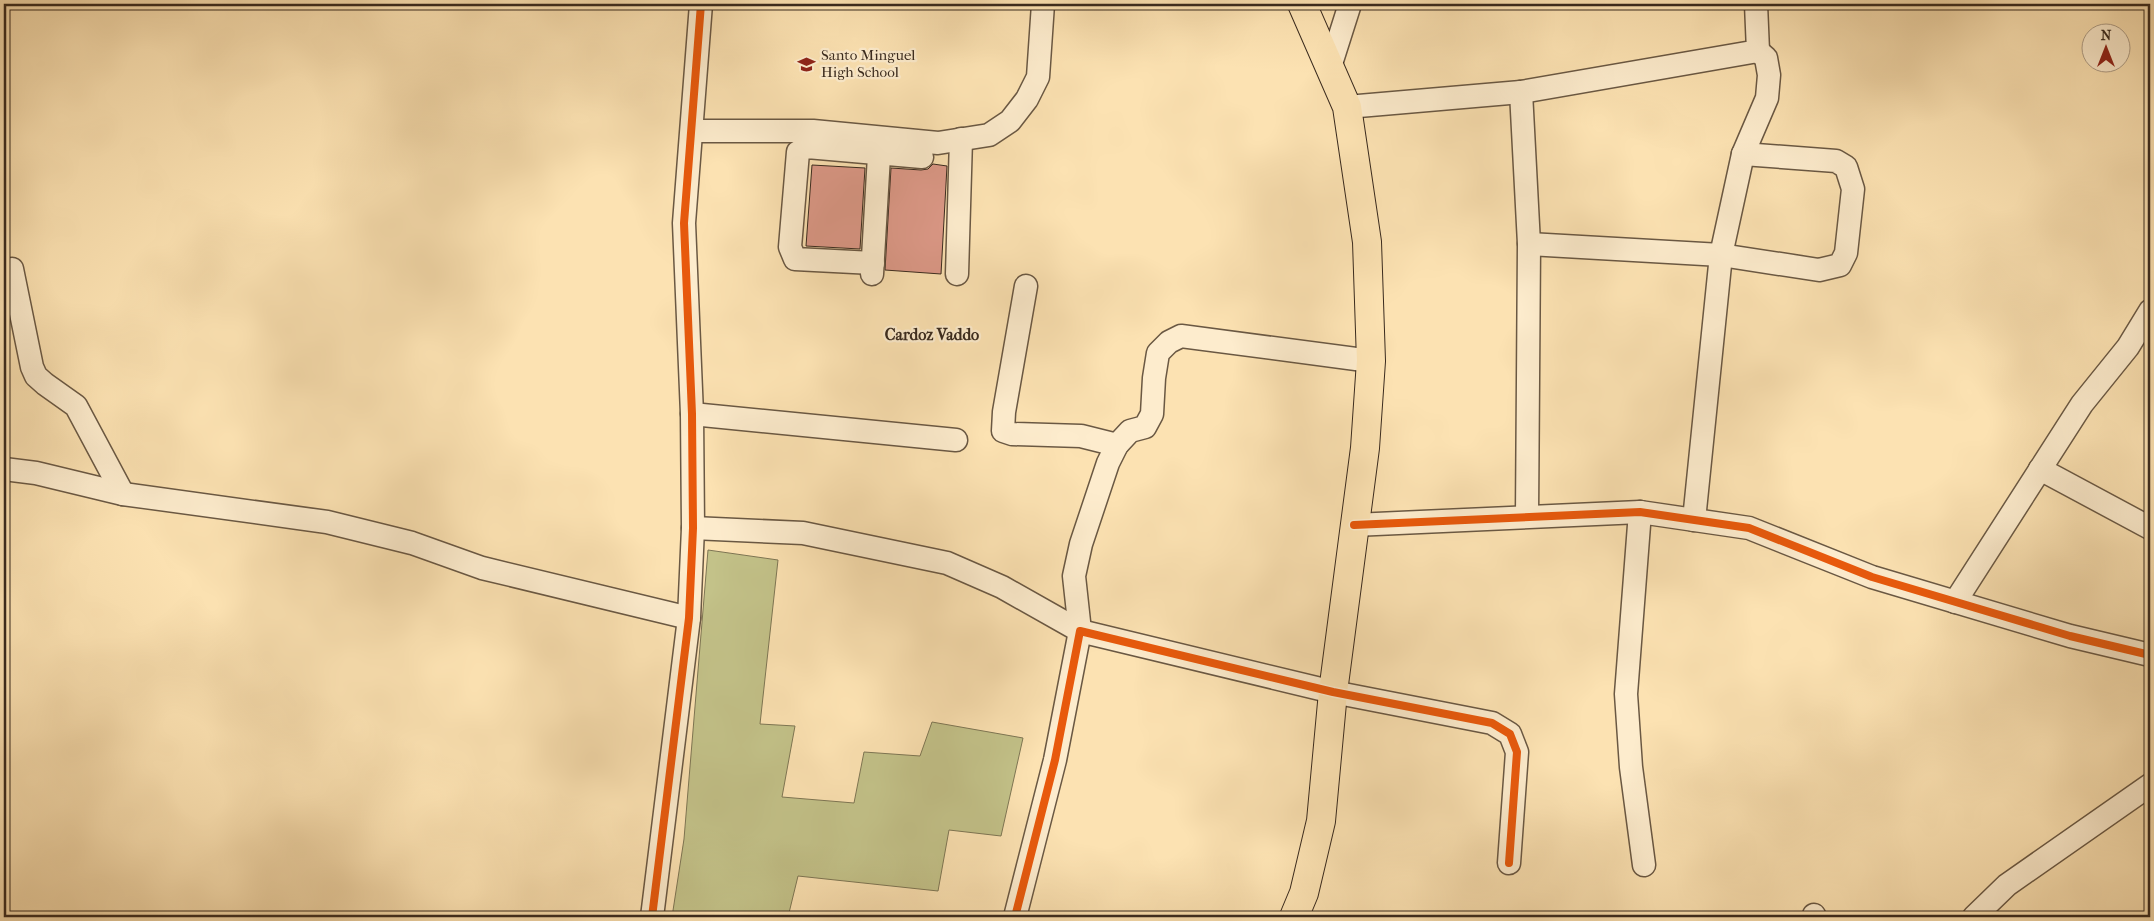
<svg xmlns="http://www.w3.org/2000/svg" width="2154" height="921" font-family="'IM FELL French Canon',serif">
<rect width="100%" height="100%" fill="#fce2b2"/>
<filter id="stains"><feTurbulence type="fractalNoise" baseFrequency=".004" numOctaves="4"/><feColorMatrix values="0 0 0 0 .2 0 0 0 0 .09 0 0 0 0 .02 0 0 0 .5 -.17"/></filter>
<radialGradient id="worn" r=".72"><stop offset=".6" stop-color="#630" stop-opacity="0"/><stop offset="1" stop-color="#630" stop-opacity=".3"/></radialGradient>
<polygon fill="#c3c289" stroke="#7e7654" points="708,550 778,560 760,724 795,726 782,797 854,803 864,752 920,756 932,722 1023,738 1001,836 949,830 938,891 798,876 788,917 672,917 684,839"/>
<g fill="#d98" stroke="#392a1e">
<polygon points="933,164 947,166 941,274 885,270 891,168 921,170 928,169"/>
<polygon points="812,165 865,168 860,249 806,246"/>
</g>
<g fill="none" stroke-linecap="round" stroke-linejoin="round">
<defs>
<g id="minor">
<polyline points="1330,67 1350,4"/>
<polyline points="1521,92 1529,244 1527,516"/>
<polyline points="1347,107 1521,92 1758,51 1756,4"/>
<polyline points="692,131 813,131 938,143 989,135 1010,121 1027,99 1038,77 1043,4"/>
<polyline points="1529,244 1721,255 1819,270 1840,265 1846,253 1853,189 1846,167 1836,161 1743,154"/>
<polyline points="873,263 795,259 790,247 798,152 807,147 922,157"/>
<polyline points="12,269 32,367 36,376 45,384 76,406 123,494"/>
<polyline points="872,274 880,139"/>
<polyline points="957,274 961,139"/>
<polyline points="1026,286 1004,412 1003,431 1012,434 1081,436 1117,445"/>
<polyline points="692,414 956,440"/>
<polyline points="4,469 36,473 123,494 327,522 412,543 482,568 689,618"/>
<polyline points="2040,469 2150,528"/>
<polyline points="1640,512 1626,694 1631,767 1644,865"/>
<polyline points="1694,520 1721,255 1743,154 1767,98 1769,75 1766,58 1758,51"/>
<polyline points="1354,525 1640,512 1749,528 1872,577 2070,636 2150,655"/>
<polyline points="693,528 803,533 947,563 1002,587 1080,631"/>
<polyline points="1955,602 2082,404 2128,347 2150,311"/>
<polyline points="1080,631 1074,576 1081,544 1108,463 1117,445 1130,431 1145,427 1152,414 1154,378 1158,353 1169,342 1181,336 1371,361"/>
<polyline points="1814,915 1815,917"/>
<polyline points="652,917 689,618 693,528 692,414 684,223 701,4"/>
<polyline points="1015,917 1055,760 1080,631 1333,692 1492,723 1510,734 1517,752 1509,863"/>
<polyline points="1974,917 2007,885 2150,785"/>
</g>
<polyline id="major" points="1294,917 1304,893 1321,821 1333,692 1365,448 1371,361 1367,242 1347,107 1302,4"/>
</defs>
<use href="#minor" stroke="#6a5843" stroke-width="25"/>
<use href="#major" stroke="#392a1e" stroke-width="30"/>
<use href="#minor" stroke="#fdeccd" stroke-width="22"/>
<use href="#major" stroke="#fce2b2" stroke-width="28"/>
<defs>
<g id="cycleway">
<polyline points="1354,525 1640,512 1749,528 1872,577 2070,636 2150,655"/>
<polyline points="652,917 689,618 693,528 692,414 684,223 701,4"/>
<polyline points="1015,917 1055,760 1080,631 1333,692 1492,723 1510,734 1517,752 1509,863"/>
</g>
</defs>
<use href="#cycleway" stroke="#fdeccd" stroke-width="11"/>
<use href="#cycleway" stroke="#e8590c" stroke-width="8"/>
</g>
<defs>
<symbol id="school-bare" viewBox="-9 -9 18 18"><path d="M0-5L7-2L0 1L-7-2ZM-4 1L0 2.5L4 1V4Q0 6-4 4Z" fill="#8f2418" stroke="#fdeccd" stroke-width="2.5" paint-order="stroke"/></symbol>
</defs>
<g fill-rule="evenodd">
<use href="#school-bare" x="794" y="52" width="25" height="25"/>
</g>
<g text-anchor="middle" stroke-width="4.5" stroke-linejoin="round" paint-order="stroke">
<g font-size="15" fill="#392a1e" stroke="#fdeccd" text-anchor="start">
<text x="821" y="60">Santo Minguel<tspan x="821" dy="17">High School</tspan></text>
</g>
<g font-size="16" font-weight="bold" fill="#392a1e" stroke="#fdeccd">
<text x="932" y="340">Cardoz Vaddo</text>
</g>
</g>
<rect width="2154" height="921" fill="none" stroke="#fce2b2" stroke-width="20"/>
<rect x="5" y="5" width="2144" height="911" fill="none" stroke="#392a1e" stroke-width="2.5"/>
<rect x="10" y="10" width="2134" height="901" fill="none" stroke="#392a1e"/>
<g transform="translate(2106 48)"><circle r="24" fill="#fdeccd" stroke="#af9e87"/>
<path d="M0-4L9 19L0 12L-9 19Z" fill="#8f2418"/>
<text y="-8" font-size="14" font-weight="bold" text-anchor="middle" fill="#392a1e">N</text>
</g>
<rect width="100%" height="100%" filter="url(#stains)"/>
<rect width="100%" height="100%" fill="url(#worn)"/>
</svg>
